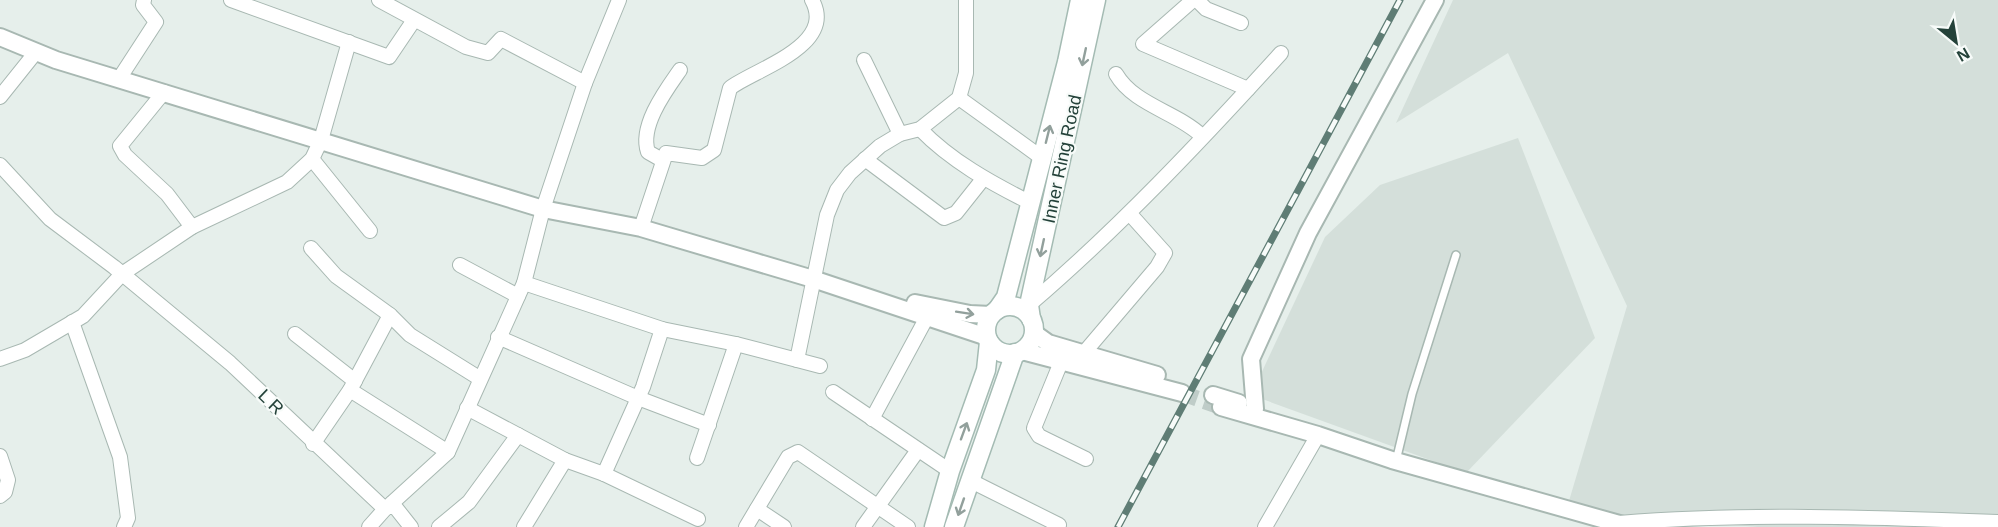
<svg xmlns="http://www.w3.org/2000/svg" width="1998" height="527" font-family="Helvetica,sans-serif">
<rect width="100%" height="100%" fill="#e6efeb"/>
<g fill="#d4dfda">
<polygon points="1453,0 1998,0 1998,527 1758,527 1566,511 1627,306 1508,53 1396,123"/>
<polygon points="1518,138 1595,338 1466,473 1251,395 1325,237 1380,185"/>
</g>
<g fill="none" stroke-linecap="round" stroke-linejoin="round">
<polyline stroke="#bfccc8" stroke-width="16" stroke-dasharray="16 8" stroke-linecap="butt" points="1182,393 1221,407"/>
<defs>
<polyline id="service" points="1396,461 1412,394 1456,255"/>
<g id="minor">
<polyline points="231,0 389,57 414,20"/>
<polyline points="379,0 466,47 488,53 501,39 585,83"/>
<polyline points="1193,0 1143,44 1248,89"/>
<polyline points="1197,0 1206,9 1241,23"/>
<polyline points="864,60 900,134"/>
<path d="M1116,74C1134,105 1177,112 1202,136"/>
<polyline points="119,79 156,22 143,5 144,0"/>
<polyline points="164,92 120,146 125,155 167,194 192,227"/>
<polyline points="0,97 36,52"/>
<polyline points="959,98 1042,158"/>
<path d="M920,129C951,161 991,183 1031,203"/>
<polyline points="312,159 370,231"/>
<polyline points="865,159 944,218 956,213 983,179"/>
<path d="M662,160L648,152C639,126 666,90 680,70"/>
<polyline points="0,165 50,219 114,267 230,363 385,509 392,503 411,527"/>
<path d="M641,228L666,153L702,158L714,150L730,88C755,69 837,46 812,0"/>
<polyline points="311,248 336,276 390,315 410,335 479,378"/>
<polyline points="460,265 518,296"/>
<polyline points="524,283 662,329 736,344 820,366"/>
<path d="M1029,305C1119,228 1201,141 1281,53"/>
<polyline points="72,322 120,457 128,518 124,527"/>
<polyline points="295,334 355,381"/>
<polyline points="498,337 638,398 709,425"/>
<polyline points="1083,354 1157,267 1165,253 1130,214"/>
<polyline points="0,359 25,350 83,316 122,274 192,227 287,182 312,159 321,140 349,42"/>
<polyline points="797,360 827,215 837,190 850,173 880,146 900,134 920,129 959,98 966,73 966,0"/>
<polyline points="1061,362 1034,428 1039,436 1086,459"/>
<polyline points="350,390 448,452"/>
<polyline points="833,392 950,471"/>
<polyline points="467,408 565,460 604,474 698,519"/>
<polyline points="872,419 927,317"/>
<polyline points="313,444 350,390 390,315"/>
<polyline points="0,456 8,480 5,492 0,496"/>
<polyline points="697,458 736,344"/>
<polyline points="604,474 643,387 662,329"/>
<polyline points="971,481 1059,525"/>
<polyline points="392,503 448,452 524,283 543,209 585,83 619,0"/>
<polyline points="757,509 784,527"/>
<path d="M1619,523C1746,513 1872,517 1998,522"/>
<polyline points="369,527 385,509"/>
<polyline points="439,527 469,502 518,435"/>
<polyline points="524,527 565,460"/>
<polyline points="746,527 788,457 798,452 908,527"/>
<polyline points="863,527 918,450"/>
<polyline points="1265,527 1318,435"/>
</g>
<g id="tertiary">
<polyline points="0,37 56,60 543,209 641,228 813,279 987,337"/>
<polyline points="915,303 970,314 991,315"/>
<polyline points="1034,333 1048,343 1157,375"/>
<polyline points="1022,351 1182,393"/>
<polyline points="1213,395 1239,403"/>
<polyline points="1221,407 1318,435 1392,460 1630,527"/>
<polyline points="1255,409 1251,359 1308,233 1435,0"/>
</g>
<g id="secondary">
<circle cx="1010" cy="330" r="24"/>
<polyline points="997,310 1006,297 1067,62 1080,0"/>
<polyline points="1031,319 1029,305 1096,0"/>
<polyline points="934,527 950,471 986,370 989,342"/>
<polyline points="954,527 1015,353"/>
</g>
</defs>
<use href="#service" stroke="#a8b8b2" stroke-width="10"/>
<use href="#minor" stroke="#a8b8b2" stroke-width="16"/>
<use href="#tertiary" stroke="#a8b8b2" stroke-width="20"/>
<use href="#secondary" stroke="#a4bbb3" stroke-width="21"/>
<use href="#service" stroke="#fff" stroke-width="7"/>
<use href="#minor" stroke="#fff" stroke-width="14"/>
<use href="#tertiary" stroke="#fff" stroke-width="16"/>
<use href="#secondary" stroke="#fff" stroke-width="18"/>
<defs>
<polyline id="rail" points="1118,527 1400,0"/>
</defs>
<use href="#rail" stroke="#5f7d75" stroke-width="7"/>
<use href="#rail" stroke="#f7fbf9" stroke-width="4.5" stroke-dasharray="14" stroke-linecap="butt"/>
</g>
<defs><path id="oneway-shaft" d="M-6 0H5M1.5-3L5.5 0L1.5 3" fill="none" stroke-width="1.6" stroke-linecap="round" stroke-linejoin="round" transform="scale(1.5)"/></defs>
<g stroke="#92a09c">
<use href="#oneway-shaft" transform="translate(1084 57) rotate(102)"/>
<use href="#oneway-shaft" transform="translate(1048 134) rotate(-76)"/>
<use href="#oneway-shaft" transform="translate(1042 248) rotate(102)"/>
<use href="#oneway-shaft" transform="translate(965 313) rotate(9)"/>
<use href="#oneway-shaft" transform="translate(964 431) rotate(-70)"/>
<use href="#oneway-shaft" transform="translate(961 507) rotate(109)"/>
</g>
<g text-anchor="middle" stroke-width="4.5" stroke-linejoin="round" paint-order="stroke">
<g font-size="18" fill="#24423a" stroke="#f7fbf9">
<text transform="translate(1062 159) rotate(-78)" y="6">Inner Ring Road</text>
<text transform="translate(271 402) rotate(44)" y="6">L R</text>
</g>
</g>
<g transform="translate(1956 42) rotate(150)" stroke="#f7fbf9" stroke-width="4.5" paint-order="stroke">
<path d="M0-4.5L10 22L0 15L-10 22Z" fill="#24423a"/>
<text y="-9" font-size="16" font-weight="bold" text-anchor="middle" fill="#24423a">N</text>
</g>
</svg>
